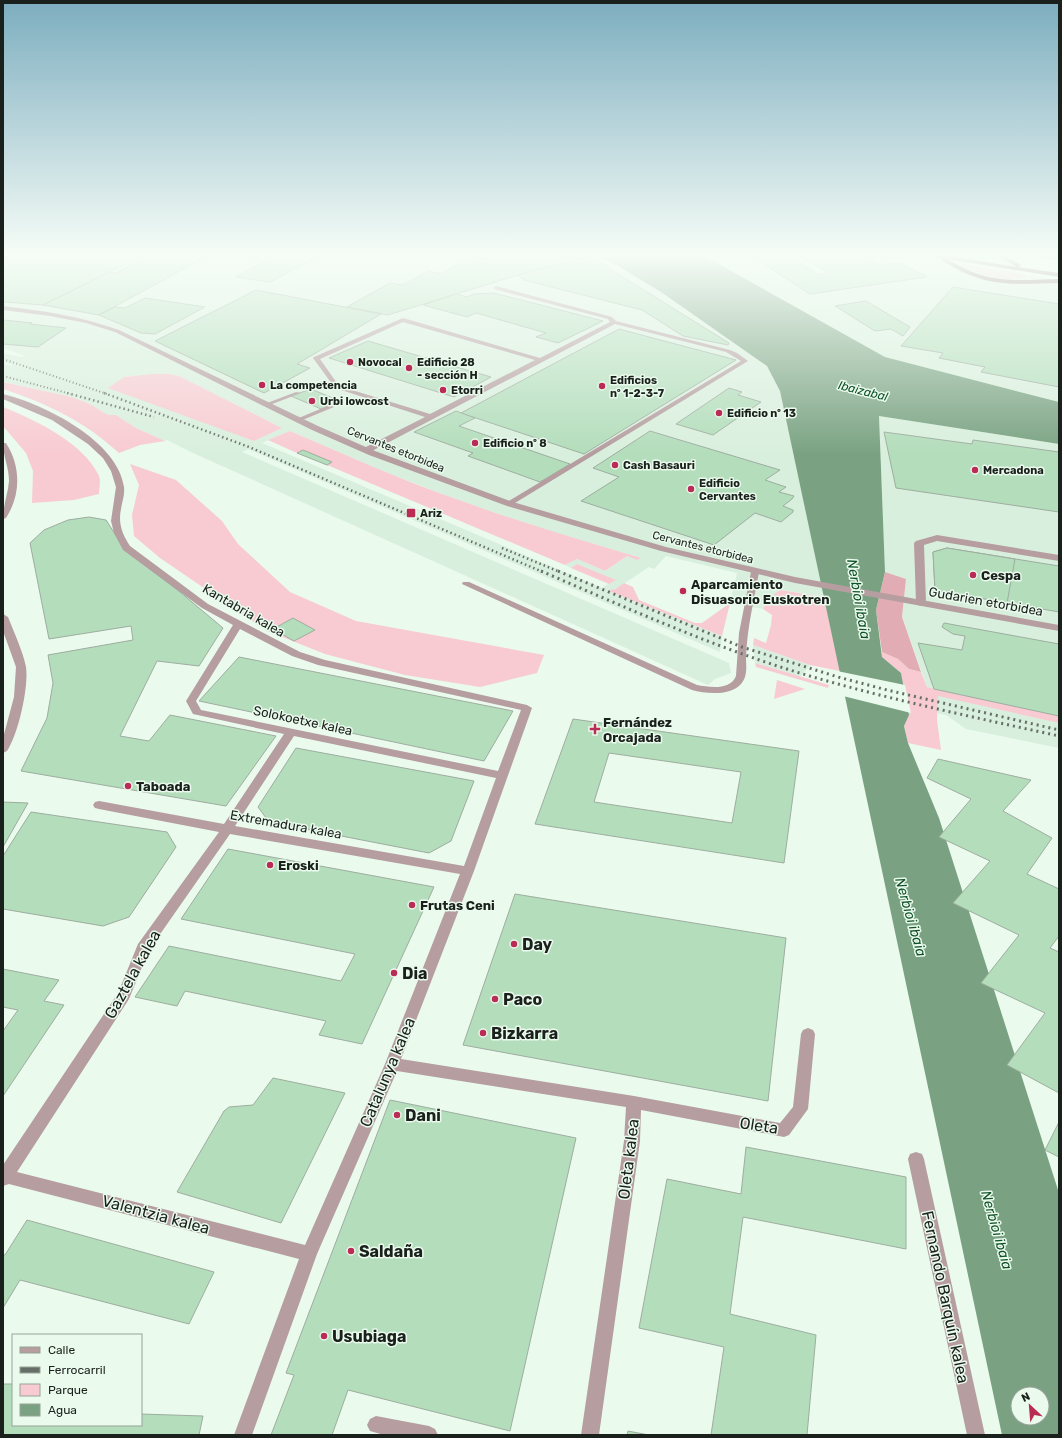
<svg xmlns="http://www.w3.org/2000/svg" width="1062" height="1438" font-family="Rubik,sans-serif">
<rect width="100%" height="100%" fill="#eafaed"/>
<g fill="#d9efdd" fill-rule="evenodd">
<path d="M3,253H590L612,263L661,292L767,366L780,391L824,597L782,590L766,600L763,609L730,603L737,573L666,556L654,569L649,567L614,590L680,619L722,636L720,652L248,449L242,452L729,663L731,673L715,679L708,685L191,452L167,440L165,441L136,428L116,415H108L90,404L72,397L3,382V364L12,366L13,365L3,362V353L22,357L25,356L3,348ZM151,374H169L179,376L282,428L254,441L210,424L124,377ZM290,431L390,474L458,500L539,528L641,558L637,560L627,556L605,571L577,559L565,565L571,568L577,564L615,580L602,588L262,443Z"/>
<polygon points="699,253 884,253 1059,280 1059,402 885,357"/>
<polygon points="879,416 1059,444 1059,716 927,687 902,617 906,579 885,572"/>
<polygon points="753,645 810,665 800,677 755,663"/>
<polygon points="938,695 1059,723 1059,748 966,729 946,715 937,713"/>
</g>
<g fill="#f8cbd2">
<path d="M959,263L1024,274L1025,275C1010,288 973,271 959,263Z"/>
<polygon points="151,374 169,374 179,376 282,428 254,441 108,388 124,377"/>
<path d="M3,382L72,397L90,404L108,415H116L136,428L165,441L140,445L119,453C84,421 48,404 3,389Z"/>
<path d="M3,407C35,420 83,442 99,476C101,481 99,489 99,494L74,500L32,503L33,471L26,453L3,426Z"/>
<path d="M290,431C346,455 401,480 459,500C519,522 580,540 641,558L637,560L627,556L605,571L577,559L565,565L327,465L332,462L303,450L297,453L268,440Z"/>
<polygon points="130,464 176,480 222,521 238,544 290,592 356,621 544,655 537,673 480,687 405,675 325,654 267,631 160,558 134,536 132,515 139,485"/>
<polygon points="577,564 616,580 609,584 571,568"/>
<polygon points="624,583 633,587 639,600 695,623 702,623 730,603 722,636 609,591 612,589 614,590"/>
<polygon points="780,590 824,597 840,671 810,665 753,645 754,638 766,643 771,625 772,615 763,609 766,600"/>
<polygon points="882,652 898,659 909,669 921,672 927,687 1059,716 1059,723 938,696 937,720 941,750 908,743 904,725 909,714 901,673 882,657"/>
<polygon points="755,663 829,685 828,688 756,667"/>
<polygon points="777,680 805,689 774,699"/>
</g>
<polygon fill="#e2acb4" points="885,572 906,579 902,617 921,672 909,669 898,659 882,652 876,610"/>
<path fill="#7aa282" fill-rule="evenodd" d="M590,253H699L885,357L1059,402V444L879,416L885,572L876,610L882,657L901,673L909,715L904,726L908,743L939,818L1059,1193V1435H1002L780,391L767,366L661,292L613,263ZM1018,1394H1042V1418H1018Z"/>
<polygon fill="#eafaed" points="837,671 905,685 911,713 843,696"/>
<g fill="#b3ddbb" stroke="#9eada0" fill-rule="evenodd">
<polygon points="3,253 148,253 43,305 5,302 3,303"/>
<polygon points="154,253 213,253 99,315 43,305 110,272 115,273"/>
<polygon points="278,253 325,253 270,282 236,277"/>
<polygon points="493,253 544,253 580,259 518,275 388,315 347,307 390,283 403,285 428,271 441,274 471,256 484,259"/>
<polygon points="747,253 784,253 819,275 828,273 796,253 816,253 822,256 840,254 852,261 868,259 879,265 900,263 927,277 810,294"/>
<polygon points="1024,253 1059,254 1059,260 1023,255"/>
<polygon points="580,259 597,261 729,343 728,345 683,336 642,310 524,280 518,275"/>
<polygon points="953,287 1059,304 1059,387 981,372 985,367 939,358 943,353 901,346"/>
<polygon points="256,290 381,314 297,364 310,368 264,393 155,341"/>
<polygon points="494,293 603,321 558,343 536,337 546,333 476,313 467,317 423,305 456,294 467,297 474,294"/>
<polygon points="145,298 205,307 155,334 141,333 99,315 115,307 125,308"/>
<polygon points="866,301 910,327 903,336 891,329 875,331 835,306"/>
<polygon points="3,320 32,323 30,324 66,328 38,347 3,344"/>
<polygon points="619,329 736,360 584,454 461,413"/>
<polygon points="368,341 491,377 454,397 329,358"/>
<polygon points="729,388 742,392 738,395 761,402 713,435 676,424"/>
<polygon points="311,389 340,401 321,409 291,396"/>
<polygon points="456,411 475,418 459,426 570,464 540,482 468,456 473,453 414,432"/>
<polygon points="650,431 780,470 765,480 786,487 779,492 794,496 792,499 783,506 793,510 793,512 781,522 755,513 714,545 581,501 619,477 593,468"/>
<polygon points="884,432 972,444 973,440 1059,452 1059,512 896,488"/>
<polygon points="303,450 332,462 327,465 297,453"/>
<polygon points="89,517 106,520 126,551 180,592 223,628 199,666 157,661 120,736 149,741 170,715 276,736 226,806 21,771 47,718 53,683 48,655 133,640 131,626 49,639 30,543 44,530 68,520"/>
<polygon points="947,548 1059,566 1059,612 935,590 933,552"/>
<polygon points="947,548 1015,559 1007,603 935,590 933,552"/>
<polygon points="293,618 315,630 294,641 273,629"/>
<polygon points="944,623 1059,644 1059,716 934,689 918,643 962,650 965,636 953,634 942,627"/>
<polygon points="239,657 513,711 484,761 199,701"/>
<path d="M573,719L799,751L784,863L535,824ZM609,753L741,772L732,823L594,802Z"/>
<polygon points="296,748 474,781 451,841 429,853 269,822 258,807"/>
<polygon points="938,759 1031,780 1003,811 1052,838 1027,874 1059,889 1059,936 1050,948 1059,952 1059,1093 1007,1065 1045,1013 981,983 1019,935 953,903 990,861 939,837 971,799 927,778"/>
<polygon points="3,802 28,803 3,847"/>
<polygon points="31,812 167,832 176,847 129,917 103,926 3,909 3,856"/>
<polygon points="228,849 434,887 362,1044 319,1035 326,1021 185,991 177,1006 135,997 169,946 341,981 355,954 181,919"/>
<polygon points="515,894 786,938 768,1101 463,1045"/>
<polygon points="3,969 59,980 44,1001 64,1005 3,1096 3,1031 18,1010 3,1007"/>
<polygon points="273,1078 345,1093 281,1223 177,1192 224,1111 229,1107 253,1105"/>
<polygon points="390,1100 576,1138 510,1431 348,1390 332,1435 271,1435 294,1375 286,1373"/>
<polygon points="1059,1122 1059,1157 1045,1150"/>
<polygon points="746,1147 906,1177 906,1249 743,1217 730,1314 816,1335 807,1435 711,1435 724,1347 639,1328 667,1179 741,1194"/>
<polygon points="27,1220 214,1272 189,1324 20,1280 3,1308 3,1255 5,1255"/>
<polygon points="3,1384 13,1384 13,1425 141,1425 141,1414 203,1416 199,1435 3,1435"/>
<polygon points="628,1431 649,1435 627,1435"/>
</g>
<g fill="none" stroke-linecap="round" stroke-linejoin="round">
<g fill="#b59da0" fill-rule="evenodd">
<path d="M496,286L612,317L616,321L730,350L737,353L748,361L510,506H507V502L741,361L726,352L615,324L370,452H364V448L425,417L335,388L313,358L314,357L403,318L540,358L610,322L608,319L494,289V287ZM403,322L535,360L430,414L339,386L320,359Z"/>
<polygon points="296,392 301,393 267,406 262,405"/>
<polygon points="328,404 334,407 300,421 294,420 325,407 326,405"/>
<path d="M755,569L759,572C754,600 747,628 746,657C746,666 748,676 741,684C731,696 706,694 692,690L462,584L463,582H469L697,685C709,687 730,691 736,676L739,633L751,572Z"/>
<polygon points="376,1416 429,1426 435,1429 438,1435 384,1435 370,1431 367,1425 370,1419"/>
</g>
<polygon fill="#b59da0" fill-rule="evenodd" points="916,1152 922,1154 924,1159 985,1435 967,1435 908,1159 910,1154"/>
<g fill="#b59da0" fill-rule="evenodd">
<path d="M3,394C44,404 118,441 124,487C125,495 122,502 121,509C118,523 122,534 130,546L208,604L300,652L325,660L527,705L532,708L474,871L401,1059L634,1096L780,1123L793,1107L801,1034L803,1030L808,1028L813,1030L815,1034L808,1109L789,1135L784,1137L641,1110L640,1141L599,1435H581L624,1141L626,1107L397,1071L317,1254L252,1435H234L299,1259L9,1184L3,1186V1165L118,993L138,944L219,832L99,809L95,808L93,805L95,802L99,801L224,824L284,734L193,714L186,701L233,625L202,608L123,550L114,533L111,521L116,487L111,471L103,458L88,444L52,420L3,399ZM240,629L292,656L318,665L521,710L498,771L201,710L196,701ZM294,736L496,778L464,866L235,826ZM230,834L460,874L385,1064L305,1245L17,1172L129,999L149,950Z"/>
<path d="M3,443H6C21,466 21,495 6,518L3,519C3,505 8,494 9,481C9,467 3,456 3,443Z"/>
<polygon points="937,535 1059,555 1059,561 937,541 924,545 926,603 921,606 918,605 916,603 914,543 916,541"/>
<path d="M3,614L8,617C13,630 24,654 26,667C29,687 18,735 7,751L3,753V738L14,697L16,667L3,631Z"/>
</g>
<path fill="#b59da0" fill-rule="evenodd" d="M3,306C45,311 79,316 119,330L318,426L375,451L513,502L666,547L795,577L1059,625V631L795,583L661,551L507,506L369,455L312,430L115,332L86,323L50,316L3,310Z"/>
<path fill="#72484f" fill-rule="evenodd" d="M917,253H932L1017,267L992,253H1000L1020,264L1021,265L1018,267L1059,273V277L947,259C990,285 1012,280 1059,279V283C1008,284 986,288 941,260V258Z"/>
<g stroke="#666f67" stroke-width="2" stroke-dasharray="1 2.5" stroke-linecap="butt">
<polyline points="3,359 107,394"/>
<polyline points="3,376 71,394"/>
</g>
<g stroke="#666f67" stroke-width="2.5" stroke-dasharray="1.5 3" stroke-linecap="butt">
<polyline points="67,393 154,417"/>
<polyline points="104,393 249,447 543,572"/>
<polyline points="502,548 560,572"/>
</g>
<g stroke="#666f67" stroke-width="3" stroke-dasharray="2 4" stroke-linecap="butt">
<path d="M541,571C627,608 713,647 803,674C887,699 973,717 1059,736"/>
<polyline points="558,571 742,647 838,677 887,690 1059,730"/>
</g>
</g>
<linearGradient id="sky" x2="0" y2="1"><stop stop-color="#7cadbf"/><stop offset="0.56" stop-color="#f6fdf7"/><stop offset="1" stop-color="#f6fdf7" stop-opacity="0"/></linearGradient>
<rect width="1062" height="454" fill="url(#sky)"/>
<g fill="#ba2b56" stroke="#eafaed" stroke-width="1.5">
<circle cx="350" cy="362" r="4"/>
<circle cx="409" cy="368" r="4"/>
<circle cx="262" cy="385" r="4"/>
<circle cx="602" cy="386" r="4"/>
<circle cx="443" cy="390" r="4"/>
<circle cx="312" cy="401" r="4"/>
<circle cx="719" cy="413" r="4"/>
<circle cx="475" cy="443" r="4"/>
<circle cx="615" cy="465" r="4"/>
<circle cx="975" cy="470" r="4"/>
<circle cx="691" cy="489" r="4"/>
<rect x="406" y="508" width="10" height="10" rx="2"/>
<circle cx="973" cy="575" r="4"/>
<circle cx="683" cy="591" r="4"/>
<path d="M593 723h4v4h4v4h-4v4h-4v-4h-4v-4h4z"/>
<circle cx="128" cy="786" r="4"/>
<circle cx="270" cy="865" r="4"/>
<circle cx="412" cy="905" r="4"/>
<circle cx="514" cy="944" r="4"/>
<circle cx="394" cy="973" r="4"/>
<circle cx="495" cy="999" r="4"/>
<circle cx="483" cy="1033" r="4"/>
<circle cx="397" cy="1115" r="4"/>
<circle cx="351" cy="1251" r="4"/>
<circle cx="324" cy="1336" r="4"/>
</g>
<g text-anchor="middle" stroke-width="3" stroke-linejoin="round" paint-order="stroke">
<g font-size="11" font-weight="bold" fill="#1a201b" stroke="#eafaed" text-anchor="start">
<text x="358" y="366">Novocal</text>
<text x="417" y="366">Edificio 28<tspan x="417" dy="13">- sección H</tspan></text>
<text x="610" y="384">Edificios<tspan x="610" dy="13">nº 1-2-3-7</tspan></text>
<text x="270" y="389">La competencia</text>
<text x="451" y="394">Etorri</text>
<text x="320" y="405">Urbi lowcost</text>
<text x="727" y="417">Edificio nº 13</text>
<text x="483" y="447">Edificio nº 8</text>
<text x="623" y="469">Cash Basauri</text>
<text x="983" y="474">Mercadona</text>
<text x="699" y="487">Edificio<tspan x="699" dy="13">Cervantes</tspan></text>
<text x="420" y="517">Ariz</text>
</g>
<g font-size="11" fill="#1a201b" stroke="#eafaed">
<text transform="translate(396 449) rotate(22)" y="4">Cervantes etorbidea</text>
<text transform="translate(703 547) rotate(14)" y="4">Cervantes etorbidea</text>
</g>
<g font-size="12" font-style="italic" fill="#105127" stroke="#eafaed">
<text transform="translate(863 391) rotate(14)" y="4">Ibaizabal</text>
</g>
<g font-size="13" font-weight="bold" fill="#1a201b" stroke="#eafaed" text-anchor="start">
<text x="981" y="580">Cespa</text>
<text x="691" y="589">Aparcamiento<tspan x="691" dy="15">Disuasorio Euskotren</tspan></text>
<text x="603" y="727">Fernández<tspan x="603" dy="15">Orcajada</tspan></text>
<text x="136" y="791">Taboada</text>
<text x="278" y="870">Eroski</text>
<text x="420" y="910">Frutas Ceni</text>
</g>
<g font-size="13" fill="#1a201b" stroke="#eafaed">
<text transform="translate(986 601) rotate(10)" y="5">Gudarien etorbidea</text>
<text transform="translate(244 610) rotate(30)" y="5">Kantabria kalea</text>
<text transform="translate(303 720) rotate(12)" y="5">Solokoetxe kalea</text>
<text transform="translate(286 824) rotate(10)" y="5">Extremadura kalea</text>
</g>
<g font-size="14" font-style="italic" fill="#105127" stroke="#eafaed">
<text transform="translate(859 599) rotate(80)" y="5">Nerbioi ibaia</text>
<text transform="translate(911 917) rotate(74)" y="5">Nerbioi ibaia</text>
<text transform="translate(997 1230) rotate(74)" y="5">Nerbioi ibaia</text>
</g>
<g font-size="16" font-weight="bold" fill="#1a201b" stroke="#eafaed" text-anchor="start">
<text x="522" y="950">Day</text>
<text x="402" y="979">Dia</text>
<text x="503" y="1005">Paco</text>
<text x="491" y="1039">Bizkarra</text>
<text x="405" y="1121">Dani</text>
<text x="359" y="1257">Saldaña</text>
<text x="332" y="1342">Usubiaga</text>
</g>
<g font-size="16" fill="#1a201b" stroke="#eafaed">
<text transform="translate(132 974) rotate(-61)" y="6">Gaztela kalea</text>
<text transform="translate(387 1072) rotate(-67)" y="6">Catalunya kalea</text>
<text transform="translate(759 1125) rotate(9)" y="6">Oleta</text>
<text transform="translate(628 1159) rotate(-83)" y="6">Oleta kalea</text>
<text transform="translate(156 1214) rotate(15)" y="6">Valentzia kalea</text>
<text transform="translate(946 1297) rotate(78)" y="6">Fernando Barquín kalea</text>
</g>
</g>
<rect width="1062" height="1438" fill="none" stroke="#1a201b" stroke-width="8"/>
<rect x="12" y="1334" width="130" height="92" fill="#eafaed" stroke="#97a399"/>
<rect x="20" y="1347" width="20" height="6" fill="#b59da0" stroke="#97a399"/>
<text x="48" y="1354" font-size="12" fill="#1a201b">Calle</text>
<rect x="20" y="1367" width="20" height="6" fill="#666f67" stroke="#97a399"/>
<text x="48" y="1374" font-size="12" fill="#1a201b">Ferrocarril</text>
<rect x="20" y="1384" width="20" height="12" fill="#f8cbd2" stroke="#97a399"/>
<text x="48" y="1394" font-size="12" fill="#1a201b">Parque</text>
<rect x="20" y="1404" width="20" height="12" fill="#7aa282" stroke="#97a399"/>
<text x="48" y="1414" font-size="12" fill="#1a201b">Agua</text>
<g transform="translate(1030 1406) rotate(334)"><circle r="19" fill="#eafaed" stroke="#97a399"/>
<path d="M0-3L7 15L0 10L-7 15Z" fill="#ba2b56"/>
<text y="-6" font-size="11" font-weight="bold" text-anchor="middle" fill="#1a201b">N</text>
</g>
</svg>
